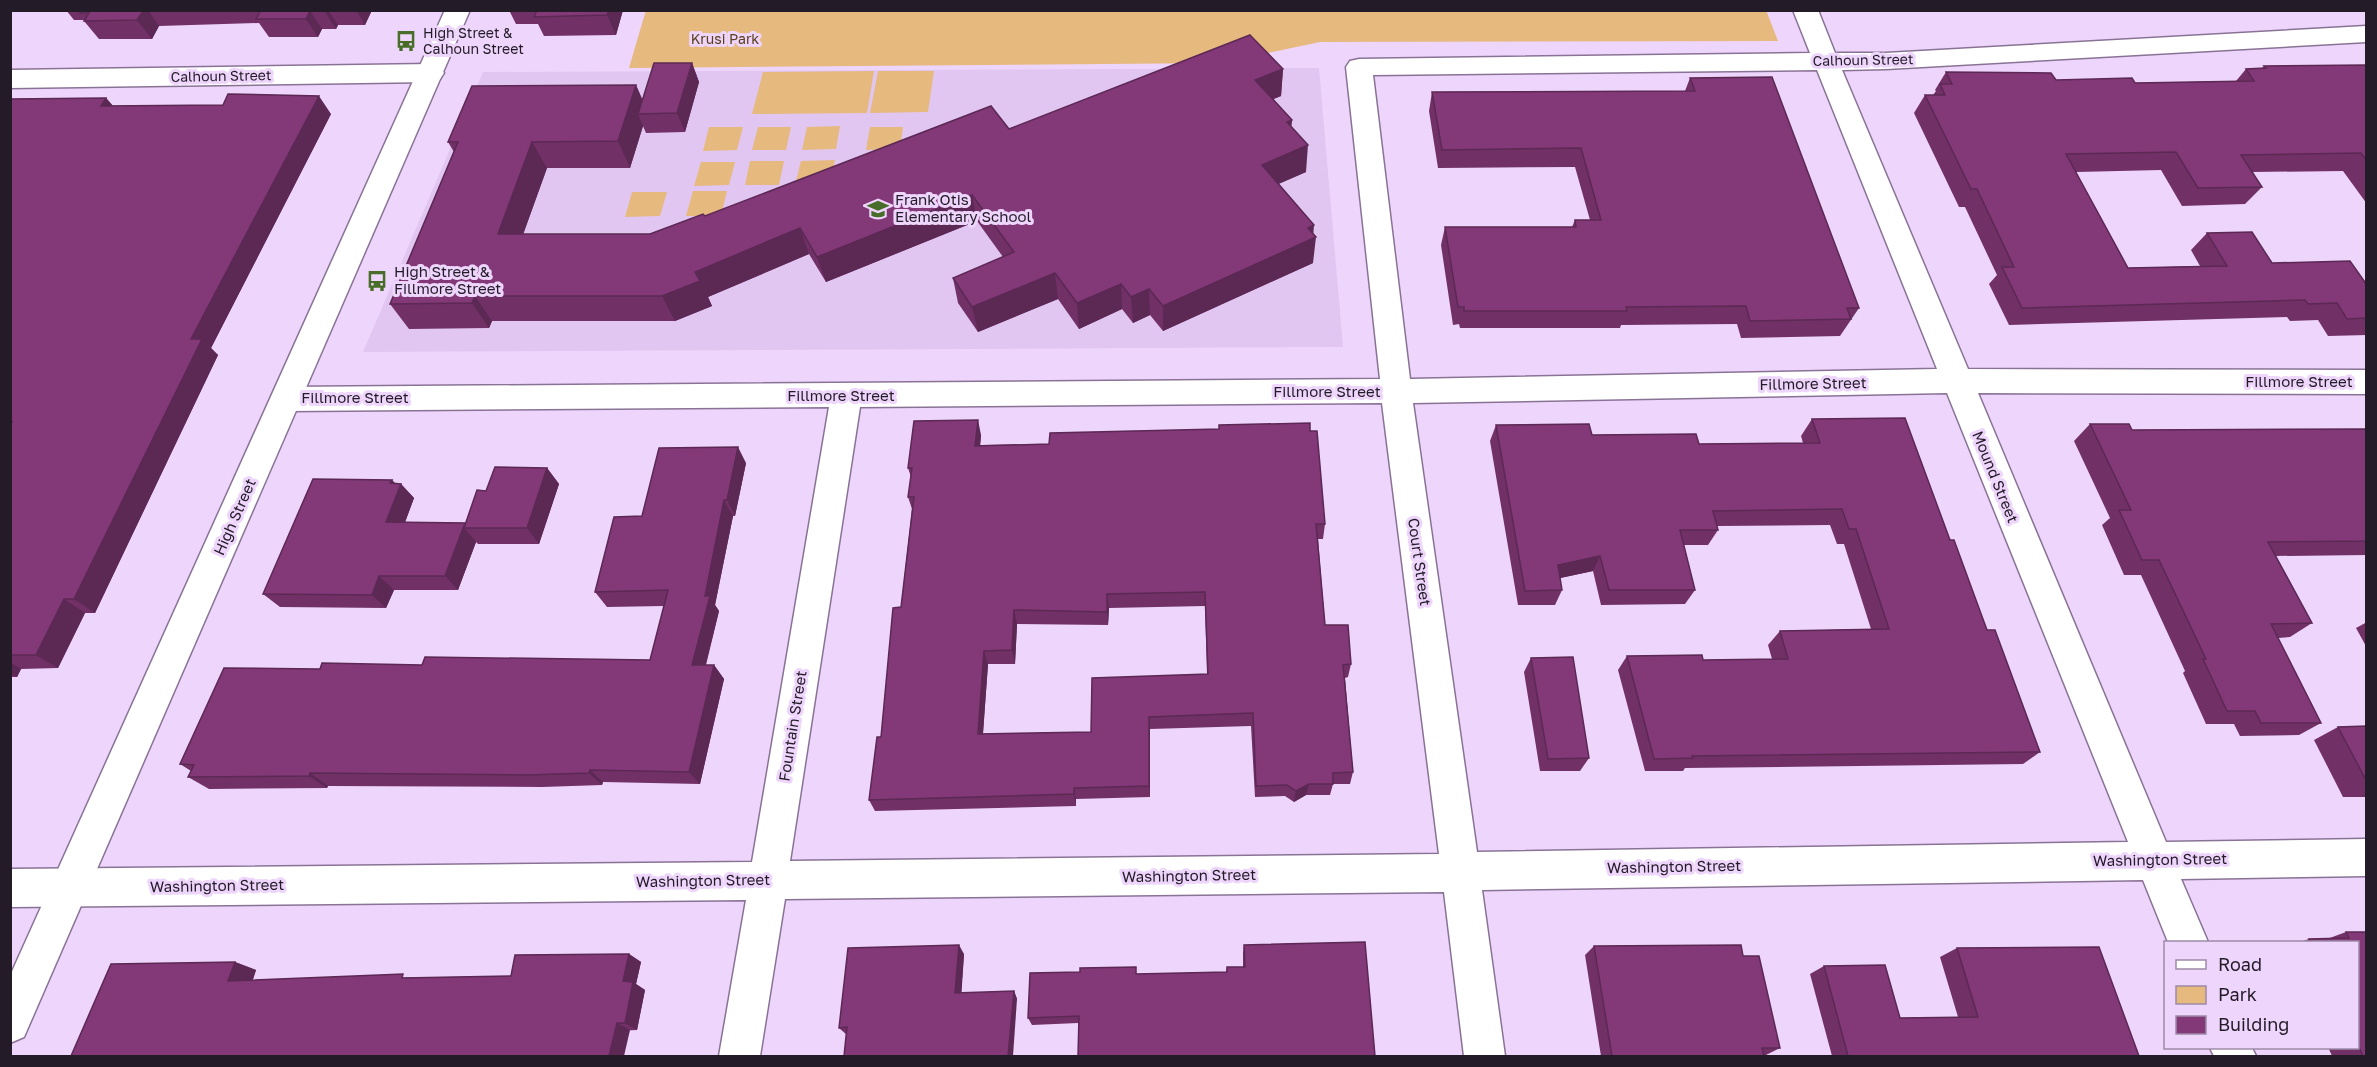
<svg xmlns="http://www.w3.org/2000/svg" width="2377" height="1067" font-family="'Golos Text',sans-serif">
<rect width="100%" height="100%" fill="#eed5fb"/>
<polygon fill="#e2c6f2" points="1319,68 1343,347 363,352 483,72"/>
<g fill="#e6b97e">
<polygon points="646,10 1766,10 1778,41 1320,42 1220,63 629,68"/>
<polygon points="874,71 867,113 752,114 763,72"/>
<polygon points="878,71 934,71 928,112 870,113"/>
<polygon points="840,126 836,149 802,150 807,127"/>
<polygon points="709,127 743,127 737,150 703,151"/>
<polygon points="758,127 791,127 786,150 752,150"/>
<polygon points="870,127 903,127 900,149 866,150"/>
<polygon points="835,160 830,185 795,185 801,161"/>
<polygon points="750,161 784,161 779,185 745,185"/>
<polygon points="701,162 735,162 729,185 694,186"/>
<polygon points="693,191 727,191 721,216 686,216"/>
<polygon points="632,192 667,192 660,216 625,217"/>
</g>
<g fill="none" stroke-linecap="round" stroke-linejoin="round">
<defs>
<g id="minor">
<path d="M1793,10H1818L1835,53H1886L2366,26V42L1886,69L1842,70L1968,369L2366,370V394L1978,393L2166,842L2366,839V876L2181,879L2208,942H2168L2143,880L1482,890L1505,1056H1464L1444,892L785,899L760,1056H719L746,900L10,907V869L752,862L829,407L287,411L276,408L272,399L276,390L287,387L1380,379L1346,67L1350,61L1359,59L1810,53ZM1817,70L1937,369L1410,379L1373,75ZM1947,393L2128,842L1477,852L1413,403ZM1382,403L1439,854L790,861L860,407Z"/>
<polygon points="431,64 440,67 444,73 440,79 431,82 10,88 10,70"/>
<polygon points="2210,1048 2252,1048 2256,1056 2214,1056"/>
</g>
<polygon id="secondary" points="445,10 470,10 24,1037 10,1043 10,976"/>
</defs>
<use href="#minor" stroke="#897395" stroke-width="3"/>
<use href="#secondary" stroke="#897395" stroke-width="3"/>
<use href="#minor" fill="#fff" fill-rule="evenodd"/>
<use href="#secondary" fill="#fff" fill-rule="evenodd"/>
</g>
<g fill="#713167" fill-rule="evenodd">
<polygon points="66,10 372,10 365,25 338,25 336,29 322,29 318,37 269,37 259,23 159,26 152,39 99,39 84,21 84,20 74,20"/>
<polygon points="509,10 623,10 616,35 544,36 538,24 516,24"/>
<polygon points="692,63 699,82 685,132 646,133 643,126 630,168 547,168 523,234 650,234 705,216 1009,129 1283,69 1281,96 1273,99 1292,120 1291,127 1306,172 1278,184 1313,234 1313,263 1163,331 1150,315 1133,323 1122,309 1079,329 1058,299 978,332 958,303 953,278 1003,257 977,221 826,282 809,254 708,297 712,306 675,321 492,321 489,328 409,329 390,304 454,152 448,142 636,85 642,100"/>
<polygon points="2367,65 2367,204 2343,171 2252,172 2262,187 2245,204 2182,206 2161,170 2076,172 2128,268 2200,266 2191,250 2207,233 2272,263 2367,285 2367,335 2328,336 2318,320 2290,321 2287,317 2009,325 1989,284 1997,275 1965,207 1959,207 1914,113 1925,95 1933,95 1936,91 1935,90 1946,72 2056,80 2135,83 2236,81 2246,69 2262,68 2264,66"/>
<polygon points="1690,78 1859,308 1840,336 1741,338 1737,324 1621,325 1620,328 1460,328 1459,324 1453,325 1441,245 1445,227 1572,227 1575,220 1590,220 1575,167 1438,168 1429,111 1432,92 1685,91"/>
<polygon points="106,98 113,106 331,114 211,348 218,355 95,613 85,613 58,668 21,669 17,677 10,677 10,99"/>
<polygon points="1812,419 1950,540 1987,630 2040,752 2023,764 1685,768 1683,771 1645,771 1618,670 1627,656 1703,660 1772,659 1768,645 1780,631 1871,629 1844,544 1837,544 1830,525 1717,526 1718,530 1708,545 1684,545 1695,590 1685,604 1601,605 1593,571 1560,578 1562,590 1555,605 1518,605 1490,441 1496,425 1592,435 1699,444 1803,443 1801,436"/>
<polygon points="2090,424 2132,430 2367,429 2367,555 2276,556 2312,623 2290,637 2278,638 2321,723 2299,735 2240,736 2234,724 2206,724 2183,673 2185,671 2141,575 2124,575 2102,525 2110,518 2074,441"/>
<path d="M1310,431L1325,524L1323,539H1318L1325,625L1351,664L1348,677L1345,678L1353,772L1350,784H1333L1330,795H1306L1294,802L1285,796L1255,797L1251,726L1150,729V797L1076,799V806L875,811L869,800L881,737L901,607L912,509L908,497L911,477L908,468L981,435L980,445L1049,444ZM1205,606L1207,674L1091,732L983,734L988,664H1015L1017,624L1108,625L1109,608Z"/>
<polygon points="746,463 735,516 733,516 715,605 719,611 706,665 714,665 724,679 700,784 603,782 602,785 542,787 328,786 327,788 209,789 188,777 191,771 180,764 320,669 422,665 650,660 664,606 607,607 595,592 642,516"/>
<polygon points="547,468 559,484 539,544 478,544 476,542 458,590 394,590 386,608 280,607 263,594 392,480 395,483 401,484 414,498 405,522 465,523 465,524 486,491"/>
<polygon points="2367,622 2367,648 2356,628"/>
<polygon points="1531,658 1589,758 1580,771 1540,771 1524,672"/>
<polygon points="2367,726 2367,797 2343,797 2314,740 2338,727"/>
<polygon points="2346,932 2367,932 2367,1056 2332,1056 2328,1047 2358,1047 2358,942 2300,942 2309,939 2327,939"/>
<polygon points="1365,942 1078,1056 1078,1023 1032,1025 1028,1018 1137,974 1226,972 1227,967 1243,967 1243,953 1244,945"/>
<polygon points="1594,946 1743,956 1780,1048 1766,1055 1764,1055 1764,1056 1601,1056 1585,955"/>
<polygon points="1957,948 2139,1056 1832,1056 1810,974 1824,966 1900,1018 1958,1017 1940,957"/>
<polygon points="629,954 641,962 636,984 645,990 637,1030 71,1056 235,962 256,970 253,980 511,976"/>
<polygon points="964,954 961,993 1014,991 1017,999 847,1035 839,1028"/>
</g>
<g fill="#5c2854">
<polygon points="144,10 148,10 159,26 152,39 137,20"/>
<polygon points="324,10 328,10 338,25 336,29"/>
<polygon points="356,10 372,10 365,25"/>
<polygon points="609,10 623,10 616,35 607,15"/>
<polygon points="310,11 322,29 318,37 306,19"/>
<polygon points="692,63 699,82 685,132 677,113"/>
<polygon points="1283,69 1281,96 1254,107 1255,80"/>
<polygon points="636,85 648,112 638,114 643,126 630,168 618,141"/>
<polygon points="319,96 331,114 211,348 218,355 95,613 74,599 191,339"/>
<polygon points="106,98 122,116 101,106"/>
<polygon points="1292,120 1289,147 1287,122"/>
<polygon points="532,142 547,168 514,260 498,234"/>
<polygon points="1308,145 1306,172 1260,192 1262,165"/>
<polygon points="972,195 977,221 826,282 817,257"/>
<polygon points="1314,225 1313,238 1316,237 1313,263 1163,331 1163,306"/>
<polygon points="800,228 809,254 708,297 712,306 675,321 662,296 695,272"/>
<polygon points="1055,273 1058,299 978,332 972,307"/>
<polygon points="1121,284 1122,309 1079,329 1077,303"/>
<polygon points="1149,289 1150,315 1133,323 1131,297"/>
<polygon points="475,296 492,321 489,328 472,303"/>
<polygon points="978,420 981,435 979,461 975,446"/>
<polygon points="738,447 746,463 735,516 727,500"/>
<polygon points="547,468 559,484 539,544 527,528"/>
<polygon points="392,480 399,488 401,484 414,498 400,536 386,522 390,483"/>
<polygon points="724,500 733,516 715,605 719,611 702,679 692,665"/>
<polygon points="465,523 469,528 464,528 476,542 458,590 445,576"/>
<polygon points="1600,556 1593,571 1551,580 1558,565"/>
<polygon points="379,576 394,590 386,608 372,595"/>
<polygon points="1107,594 1109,608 1108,625 1107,612"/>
<polygon points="64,599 85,613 58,668 36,655"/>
<polygon points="1014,610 1017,624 1015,664 1012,650"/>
<polygon points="984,651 988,664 982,746 978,734"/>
<polygon points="10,662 21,669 17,677 10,673"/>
<polygon points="714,665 724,679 700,784 689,772"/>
<polygon points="1149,717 1150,729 1150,797 1149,786"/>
<polygon points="590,770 603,782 602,785 589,773"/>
<polygon points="310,773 328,786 327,788 309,776"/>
<polygon points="1309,784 1306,795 1294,802 1296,791"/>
<polygon points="1074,788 1076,799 1076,806 1074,794"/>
<polygon points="959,945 964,954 961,1001 955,993"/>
<polygon points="629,954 641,962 636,984 645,990 637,1030 625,1023 623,981"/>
<polygon points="235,962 256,970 249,989 228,981"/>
<polygon points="1014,991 1017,999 1013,1056 1008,1056"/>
<polygon points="617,1023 630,1030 624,1056 609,1056"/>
</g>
<g fill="#833978" stroke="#5c2854" stroke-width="1.5" fill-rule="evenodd">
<polygon points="82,10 144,10 137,20 84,21 89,13 80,13"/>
<polygon points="261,10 324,10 310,11 306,19 256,19"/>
<polygon points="537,10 609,10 607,15 534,17"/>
<polygon points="1250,35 1283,69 1255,80 1292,120 1287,122 1308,145 1262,165 1314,225 1308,228 1316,237 1163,306 1149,289 1131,297 1121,284 1077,303 1055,273 972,307 953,278 1014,252 972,195 817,257 800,228 695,272 700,281 662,296 475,296 472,303 390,304 458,142 448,142 472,86 636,85 618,141 532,142 498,234 650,234 703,214 705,216 991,106 1009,129"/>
<polygon points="654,63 692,63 677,113 638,114"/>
<polygon points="2367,65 2367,161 2361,153 2241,155 2262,187 2198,188 2176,152 2066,154 2128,268 2227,266 2207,233 2252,232 2272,263 2350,261 2367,285 2367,318 2347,319 2337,303 2308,304 2305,300 2022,308 2002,267 2014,267 1977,189 1971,189 1925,95 1945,95 1940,84 1952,84 1946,72 2051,73 2056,80 2132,78 2135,83 2254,81 2246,69 2266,68 2264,66"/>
<polygon points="1772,77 1859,308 1847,308 1851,319 1750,321 1746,306 1626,307 1627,311 1464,311 1464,307 1458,307 1445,227 1576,227 1575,220 1601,220 1581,148 1442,150 1432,92 1695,91 1690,78"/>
<polygon points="228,94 319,96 191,339 202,339 74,599 64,599 36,655 10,655 10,425 12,422 10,422 10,99 106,98 101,106 223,105"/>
<polygon points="1905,418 1950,540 1954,540 1987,630 1995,630 2040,752 1692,756 1693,758 1654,759 1627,656 1702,655 1703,660 1788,659 1780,631 1889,629 1856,529 1849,529 1842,509 1713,511 1718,530 1680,530 1695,590 1609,590 1600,556 1558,565 1562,590 1525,591 1496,425 1589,424 1592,435 1696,434 1699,444 1820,443 1812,419"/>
<path d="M978,420L975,446L1049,444L1050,433L1219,429V425L1310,423V431H1317L1325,524H1316L1325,625H1348L1351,664L1343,665L1353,772L1333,773V784H1309L1296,791L1287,785L1256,786L1253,713L1149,717V786L1074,788V794L869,800L877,737H881L893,608L901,607L914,497H908L912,468H908L914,421ZM1205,592L1208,674L1092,678L1091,732L978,734L984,651L1012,650L1014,610L1107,612V594Z"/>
<polygon points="2090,424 2129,424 2132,430 2367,429 2367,541 2268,542 2312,623 2271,624 2321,723 2261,723 2255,711 2227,711 2203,659 2206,659 2159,560 2142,560 2119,510 2131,510"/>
<polygon points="738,447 727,500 724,500 705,596 710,596 692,665 714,665 689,772 590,770 589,773 528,775 310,773 309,776 188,777 194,765 180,764 224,668 320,669 322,663 422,665 425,657 650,660 668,590 595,592 614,517 642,516 659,448"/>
<polygon points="495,467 547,468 527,528 464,528 477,490 486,491"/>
<polygon points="313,479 392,480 390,483 401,484 386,522 465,523 445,576 379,576 372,595 263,594"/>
<polygon points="1573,657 1589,758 1548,759 1531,658"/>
<polygon points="2367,726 2367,782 2338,727"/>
<polygon points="2346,932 2367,932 2367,1056 2363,1056 2358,1045 2358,942 2311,942 2309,939 2349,938"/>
<polygon points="1365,942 1375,1056 1384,1056 1078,1056 1079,1016 1028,1018 1030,973 1080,972 1080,968 1136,967 1136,974 1227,972 1227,967 1245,967 1244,945"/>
<polygon points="959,945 955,993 1014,991 1008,1056 844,1056 847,1027 839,1028 848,948"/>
<polygon points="1741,945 1743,956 1759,956 1780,1048 1762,1048 1764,1056 1612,1056 1594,946"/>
<polygon points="2099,947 2139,1056 1848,1056 1824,966 1885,965 1900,1018 1978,1017 1957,948"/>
<polygon points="629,954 623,981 633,982 625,1023 617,1023 609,1056 71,1056 111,964 235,962 228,981 403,974 402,978 511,976 515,955"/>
</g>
<defs>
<symbol id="bus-bare" viewBox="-9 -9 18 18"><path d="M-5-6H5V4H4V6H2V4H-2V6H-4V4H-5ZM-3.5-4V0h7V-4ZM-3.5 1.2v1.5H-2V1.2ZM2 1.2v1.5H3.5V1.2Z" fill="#476d28" stroke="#eed5fb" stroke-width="2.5" paint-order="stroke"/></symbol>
<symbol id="school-bare" viewBox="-9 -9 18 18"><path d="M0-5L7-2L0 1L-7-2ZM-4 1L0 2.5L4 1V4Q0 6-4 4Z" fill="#476d28" stroke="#eed5fb" stroke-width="2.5" paint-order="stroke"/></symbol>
</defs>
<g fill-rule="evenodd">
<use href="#bus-bare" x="391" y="26" width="30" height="30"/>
<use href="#school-bare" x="863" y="194" width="30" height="30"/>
<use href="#bus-bare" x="362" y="266" width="30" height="30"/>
</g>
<g text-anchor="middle" stroke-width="6" stroke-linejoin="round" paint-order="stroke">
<g font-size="14" fill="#241b29" stroke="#eed5fb" text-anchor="start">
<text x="423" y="38">High Street &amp;<tspan x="423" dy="16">Calhoun Street</tspan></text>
</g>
<g font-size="14" fill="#593f1a" stroke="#eed5fb">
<text x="725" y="44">Krusi Park</text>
</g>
<g font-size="14" fill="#241b29" stroke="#eed5fb">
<text transform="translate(1863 60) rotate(-1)" y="5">Calhoun Street</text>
<text transform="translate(221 76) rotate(-1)" y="5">Calhoun Street</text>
</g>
<g font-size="15" fill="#241b29" stroke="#eed5fb" text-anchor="start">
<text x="895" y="205">Frank Otis<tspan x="895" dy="17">Elementary School</tspan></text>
<text x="394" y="277">High Street &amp;<tspan x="394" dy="17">Fillmore Street</tspan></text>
</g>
<g font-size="15" fill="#241b29" stroke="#eed5fb">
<text x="2299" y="387">Fillmore Street</text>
<text transform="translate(1813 384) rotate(-1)" y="5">Fillmore Street</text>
<text x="1327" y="397">Fillmore Street</text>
<text x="841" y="401">Fillmore Street</text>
<text x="355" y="403">Fillmore Street</text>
<text transform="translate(1995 477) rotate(68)" y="5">Mound Street</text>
<text transform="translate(235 517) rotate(-66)" y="5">High Street</text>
<text transform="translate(1419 562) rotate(82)" y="5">Court Street</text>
<text transform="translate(793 726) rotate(-81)" y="5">Fountain Street</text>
<text transform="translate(2160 860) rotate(-1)" y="5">Washington Street</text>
<text transform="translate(1674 867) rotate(-1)" y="5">Washington Street</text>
<text transform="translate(1189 876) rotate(-1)" y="5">Washington Street</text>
<text transform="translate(703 881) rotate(-1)" y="5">Washington Street</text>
<text transform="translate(217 886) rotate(-1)" y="5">Washington Street</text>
</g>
</g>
<rect width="2377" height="1067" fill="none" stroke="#241b29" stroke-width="24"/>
<rect x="2164" y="941" width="195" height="108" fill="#eed5fb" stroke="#9d8ba7" stroke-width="1.5"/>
<rect x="2176" y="960" width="30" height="9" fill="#ffffff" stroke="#9d8ba7" stroke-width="1.5"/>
<text x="2218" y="971" font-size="18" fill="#241b29">Road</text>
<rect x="2176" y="986" width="30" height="18" fill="#e6b97e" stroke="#9d8ba7" stroke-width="1.5"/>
<text x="2218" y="1001" font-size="18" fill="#241b29">Park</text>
<rect x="2176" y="1016" width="30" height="18" fill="#833978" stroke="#9d8ba7" stroke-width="1.5"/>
<text x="2218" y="1031" font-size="18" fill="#241b29">Building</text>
</svg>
